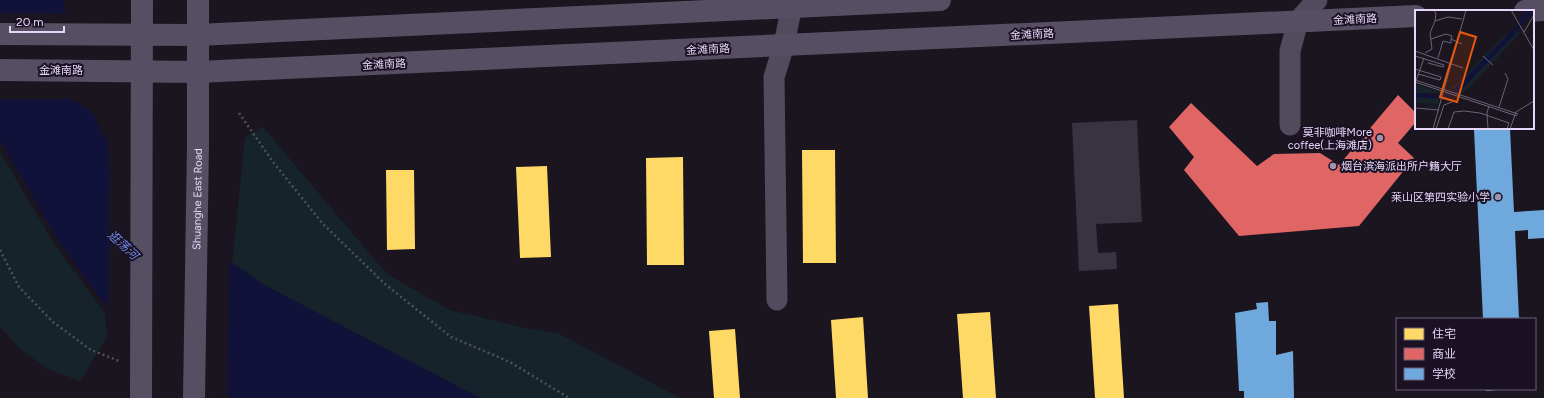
<svg xmlns="http://www.w3.org/2000/svg" width="1544" height="398" font-family="Figtree,'Noto Sans SC',sans-serif">
<rect width="100%" height="100%" fill="#1a151f"/>
<g fill="#16232a">
<polygon points="262,126 387,274 450,310 520,327 558,333 680,398 480,398 266,286 232,263 245,138"/>
<polygon points="0,152 55,245 105,313 107,337 80,381 48,369 19,348 0,327"/>
</g>
<polygon fill="#11123a" points="0,0 63,0 77,75 85,98 104,136 134,185 168,220 266,286 480,398 232,398 197,379 99,297 58,240 0,141"/>
<g fill="#1a151f">
<polygon points="0,13 68,14 79,75 95,114 79,103 70,99 0,99"/>
<polygon points="107,136 136,184 170,218 229,258 227,398 195,381 109,308 110,167"/>
</g>
<g fill="#ffd966">
<polygon points="802,150 835,150 836,263 803,263"/>
<polygon points="683,157 684,265 647,265 646,158"/>
<polygon points="547,166 551,257 520,258 516,167"/>
<polygon points="386,170 414,170 415,249 387,250"/>
<polygon points="1118,304 1124,398 1095,398 1089,306"/>
<polygon points="990,312 996,398 963,398 957,314"/>
<polygon points="863,317 868,398 836,398 831,320"/>
<polygon points="735,329 740,398 714,398 709,331"/>
</g>
<polygon fill="#e06666" points="1398,95 1416,113 1416,122 1398,143 1414,158 1359,226 1239,236 1184,170 1194,157 1169,127 1191,103 1257,166 1274,154 1320,153 1339,165"/>
<g fill="#6fa8dc">
<polygon points="1510,129 1514,212 1544,210 1544,238 1528,239 1528,230 1515,231 1519,319 1483,319 1474,130"/>
<polygon points="1268,302 1269,321 1276,321 1276,355 1293,351 1294,398 1244,398 1244,391 1239,391 1235,313 1257,309 1256,303"/>
<polygon points="1486,389 1497,389 1497,390 1486,391"/>
</g>
<polygon fill="#393341" points="1137,120 1142,222 1096,224 1098,253 1116,252 1117,269 1079,271 1072,123"/>
<g fill="none" stroke-linecap="round" stroke-linejoin="round">
<g stroke="#4d5160" stroke-width="2.5" stroke-dasharray="2 3" stroke-linecap="butt">
<polyline points="239,113 273,162 323,224 385,284 451,337 510,362 569,398"/>
<polyline points="0,250 19,287 53,322 91,350 119,361"/>
</g>
<g stroke="#524b5e" stroke-width="21">
<polyline points="1290,125 1290,51 1298,21 1317,0"/>
<polyline points="777,300 774,77 784,45 793,0"/>
</g>
<g stroke="#564f64" stroke-width="22">
<polyline points="1525,11 1544,10"/>
<polyline points="0,34 197,35 940,0"/>
<polyline points="0,70 198,72 1416,16"/>
<polyline points="141,398 142,0"/>
<path id="s1" d="M194,398L198,145V0"/>
</g>
</g>
<g fill="#9f93ad" stroke="#1a1123" stroke-width="1.5">
<circle cx="1380" cy="138" r="4"/>
<circle cx="1333" cy="166" r="4"/>
<circle cx="1498" cy="197" r="4"/>
</g>
<g text-anchor="middle" stroke-width="4" stroke-linejoin="round" paint-order="stroke">
<g font-size="11" fill="#e6d7fa" stroke="#1a1123">
<text transform="translate(1355 19) rotate(-3)" y="4">金滩南路</text>
<text transform="translate(1032 34) rotate(-3)" y="4">金滩南路</text>
<text transform="translate(708 49) rotate(-3)" y="4">金滩南路</text>
<text transform="translate(384 64) rotate(-3)" y="4">金滩南路</text>
<text x="61" y="74">金滩南路</text>
<text dy="4" stroke="none"><textPath href="#s1" startOffset="199">Shuanghe East Road</textPath></text>
</g>
<g font-size="11" fill="#e6d7fa" stroke="#1a1123" text-anchor="end">
<text x="1372" y="136">莫非咖啡More<tspan x="1372" dy="13">coffee(上海滩店)</tspan></text>
<text x="1341" y="170" text-anchor="start">烟台滨海派出所户籍大厅</text>
<text x="1490" y="201">莱山区第四实验小学</text>
</g>
<g font-size="12" font-style="italic" fill="#728eee" stroke="#1a1123">
<text transform="translate(123 245) rotate(43)" y="4">逛荡河</text>
</g>
</g>
<g transform="translate(1415 10)">
<rect width="119" height="119" fill="#1a151f"/>
<path d="M104,19V24L58,74L48,83L44,82ZM93,25L40,79L34,78L44,72L88,26ZM0,74L25,82V83H0ZM0,87L9,88H25L21,99L17,96L14,97L18,98H13V96L18,95L20,97L22,94L0,93Z" fill="#16232a"/>
<path d="M110,0H117L103,21L43,83L30,89L0,87V83L20,85L36,82L102,16Z" fill="#11123a"/>
<path fill="none" stroke="#6c6377" stroke-width="1" d="M18,0L21,3L20,11M96,0L119,40M109,22L119,5M16,29L31,24L37,26L36,29M0,41L48,58M10,43L17,39L15,23L20,11L33,7L47,9M0,46L29,55M68,46L78,55M23,48L28,31L36,33V29L47,34M13,53L28,57L29,55M0,59L26,67L25,70L3,64M0,70L103,104M1,71L9,48M0,72L102,106M84,97L93,69L90,63M0,98L24,100M18,119L51,0M21,119L29,95L37,92M33,119L39,102L49,101L65,103L94,113L92,119M73,119L72,103L74,96M95,119L101,102L119,91"/>
<path fill="#e8590c" fill-opacity="0.15" stroke="#e8590c" stroke-width="2" d="M45,22L61,27L42,92L25,87Z"/>
<rect width="119" height="119" fill="none" stroke="#e6d7fa" stroke-width="2"/>
</g>
<rect x="1396" y="318" width="140" height="72" fill="#1a1123" stroke="#6c6079"/>
<rect x="1404" y="328" width="20" height="12" fill="#ffd966" stroke="#6c6079"/>
<text x="1432" y="338" font-size="12" fill="#e6d7fa">住宅</text>
<rect x="1404" y="348" width="20" height="12" fill="#e06666" stroke="#6c6079"/>
<text x="1432" y="358" font-size="12" fill="#e6d7fa">商业</text>
<rect x="1404" y="368" width="20" height="12" fill="#6fa8dc" stroke="#6c6079"/>
<text x="1432" y="378" font-size="12" fill="#e6d7fa">学校</text>
<path d="M10 26v6h54v-6" fill="none" stroke="#e6d7fa" stroke-width="2"/>
<text x="16" y="26" font-size="12" fill="#e6d7fa" stroke="#1a1123" stroke-width="3" paint-order="stroke">20 m</text>
</svg>
